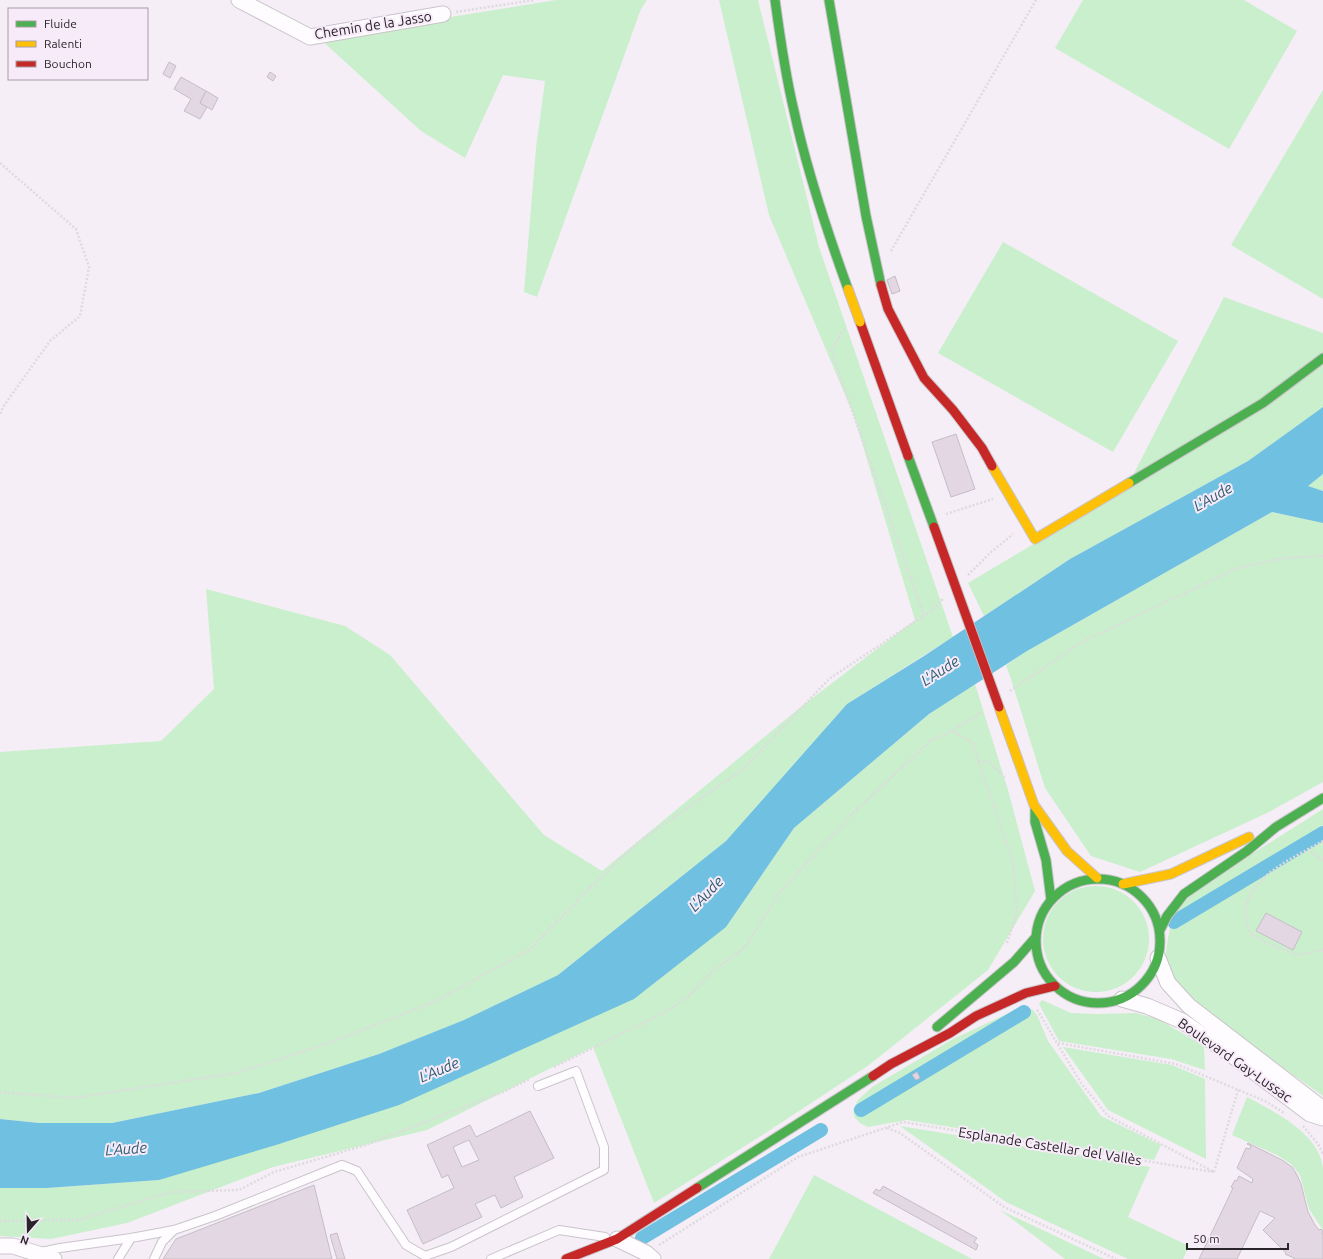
<svg xmlns="http://www.w3.org/2000/svg" width="1323" height="1259" font-family="Ubuntu,sans-serif">
<rect width="100%" height="100%" fill="#f5eef6"/>
<g fill="#caefcd">
<polygon points="556,0 647,0 641,9 537,297 524,292 536,148 545,81 503,75 465,158 421,131 319,38"/>
<polygon points="719,0 758,0 819,247 953,637 847,704 726,841 558,975 464,1020 379,1054 259,1093 112,1123 39,1123 0,1119 0,752 161,741 214,689 206,589 345,626 390,655 544,835 602,871 802,706 915,620 854,416 769,215"/>
<polygon points="1083,0 1244,0 1297,31 1229,149 1055,48"/>
<polygon points="1323,90 1323,299 1231,245"/>
<polygon points="1003,242 1178,341 1113,452 938,353"/>
<polygon points="1224,297 1323,333 1323,407 1248,461 1070,559 984,616 968,583 1126,489"/>
<polygon points="1323,474 1323,491 1307,486"/>
<polygon points="1272,512 1323,523 1323,782 1269,812 1140,872 1091,856 1045,788 1011,679 1006,665 1027,651"/>
<polygon points="975,684 1008,790 1035,891 988,970 869,1065 767,1132 654,1203 593,1047 427,1130 273,1167 127,1223 51,1239 0,1236 0,1188 47,1188 159,1180 726,927 794,828 929,714"/>
<polygon points="1323,809 1323,1096 1251,1045 1202,1008 1169,974 1165,959 1168,938 1173,914 1198,888"/>
<circle cx="1096" cy="939" r="53"/>
<polygon points="1042,1000 1071,1013 1096,1014 1136,1013 1158,1019 1204,1046 1205,1070 1171,1059 1059,1041 1039,1004"/>
<polygon points="1024,1006 1033,1010 1037,1015 1048,1041 1101,1116 1161,1145 1154,1160 907,1120 868,1127 860,1123 855,1118 853,1110 858,1100 872,1087 953,1039"/>
<polygon points="1063,1047 1172,1065 1205,1079 1206,1159 1108,1110"/>
<path d="M1247,1097C1275,1112 1319,1133 1323,1168C1323,1188 1323,1210 1323,1230L1309,1209L1300,1175L1291,1164L1277,1155L1232,1135Z"/>
<polygon points="900,1126 1150,1167 1128,1217 1189,1246 1183,1259 1128,1259 1006,1202"/>
<polygon points="814,1175 972,1259 769,1259"/>
<polygon points="1000,1210 1104,1259 1065,1259"/>
</g>
<polygon fill="#6fc0e1" points="1323,407 1323,474 1308,486 1323,491 1323,523 1272,512 1027,651 929,714 794,828 726,927 634,999 399,1105 276,1145 159,1180 47,1188 0,1188 0,1119 39,1123 112,1123 259,1093 379,1054 464,1020 558,975 726,841 847,704 924,656 1070,559 1248,461"/>
<g fill="none" stroke-linecap="round" stroke-linejoin="round">
<g stroke="#6fc0e1" stroke-width="14">
<polyline points="1174,922 1323,833"/>
<polyline points="861,1110 1024,1012"/>
<polyline points="642,1238 821,1130"/>
</g>
</g>
<g fill="#e3d7e4" stroke="#c4bec4" fill-rule="evenodd">
<polygon points="169,62 176,66 170,78 163,74"/>
<polygon points="270,72 276,76 273,81 267,77"/>
<polygon points="181,77 206,91 200,103 207,107 200,119 184,111 191,99 174,89"/>
<polygon points="206,91 218,98 212,110 200,103"/>
<polygon points="895,276 900,291 892,294 887,280"/>
<polygon points="956,434 975,489 951,497 932,442"/>
<polygon points="1266,913 1302,932 1293,950 1256,931"/>
<polygon points="917,1072 920,1078 916,1080 912,1075"/>
<path d="M530,1111L554,1158L514,1177L523,1197L501,1208L495,1195L475,1204L482,1217L423,1244L407,1210L454,1188L448,1175L442,1178L427,1145L470,1125L476,1137ZM469,1140L479,1160L462,1167L453,1147Z"/>
<polygon points="1248,1143 1282,1160 1292,1167 1297,1175 1301,1184 1308,1212 1315,1225 1319,1230 1321,1229 1323,1231 1322,1233 1323,1235 1323,1259 1296,1259 1285,1254 1286,1253 1263,1230 1275,1218 1260,1211 1237,1259 1199,1259 1233,1188 1231,1187 1235,1180 1237,1181 1239,1176 1252,1183 1253,1179 1237,1168 1246,1148 1250,1149 1251,1146 1247,1144"/>
<polygon points="314,1185 332,1259 163,1259 176,1239"/>
<polygon points="883,1186 977,1238 974,1242 978,1245 976,1250 873,1193 876,1189 880,1191"/>
<polygon points="337,1233 345,1259 337,1259 330,1235"/>
</g>
<g fill="none" stroke-linecap="round" stroke-linejoin="round">
<defs>
<g id="lane">
<polyline points="41,1252 60,1248 131,1238 174,1230 215,1216 342,1165 357,1171 406,1245 425,1256 451,1247 604,1170 604,1147 576,1071 538,1086"/>
<polyline points="118,1259 131,1238"/>
<polyline points="154,1259 162,1242 174,1230"/>
<polyline points="491,1259 559,1230 605,1237"/>
</g>
<g id="street">
<polyline points="239,0 310,37 443,14"/>
<polyline points="1158,958 1168,983 1189,1006 1323,1109"/>
<polyline points="1122,999 1147,1006 1182,1021 1233,1056 1310,1114 1323,1118"/>
<polyline points="617,1239 646,1253 653,1259"/>
<polyline points="0,1246 13,1246 54,1259"/>
</g>
<g id="fast">
<path d="M775,0C780,37 785,74 794,111C807,172 827,231 848,289"/>
<polyline points="829,0 866,216 881,285"/>
<polyline points="908,456 934,527"/>
<polyline points="1129,483 1263,403 1323,358"/>
<polyline points="1035,810 1035,822 1046,860 1051,900"/>
<circle cx="1098" cy="941" r="62"/>
<polyline points="1160,930 1167,916 1184,894 1247,851 1276,827 1323,798"/>
<polyline points="937,1027 1014,962 1035,938"/>
<polyline points="697,1188 873,1076"/>
</g>
<g id="slow">
<polyline points="992,466 1035,539 1129,483"/>
<polyline points="1018,760 1034,805 1067,851 1097,878"/>
<polyline points="1123,884 1171,874 1249,837"/>
</g>
<g id="jam">
<polyline points="881,285 888,309 924,378 953,410 982,448 992,466"/>
<polyline points="860,322 908,456"/>
<polyline points="873,1076 891,1064 950,1033 976,1016 1026,993 1055,986"/>
<polyline points="566,1259 617,1239 697,1188"/>
</g>
</defs>
<use href="#lane" stroke="#cac4cb" stroke-width="10"/>
<use href="#street" stroke="#cac4cb" stroke-width="17"/>
<use href="#fast" stroke="#cac4cb" stroke-width="11"/>
<use href="#slow" stroke="#cac4cb" stroke-width="11"/>
<use href="#jam" stroke="#cac4cb" stroke-width="11"/>
<g stroke="#dedbde" stroke-width="2.5" stroke-dasharray="2 2" stroke-linecap="butt">
<polyline points="456,12 534,0"/>
<polyline points="0,163 76,229 89,267 80,316 50,341 3,407 0,415"/>
<polyline points="891,251 1036,0"/>
<polyline points="844,329 831,350 924,616"/>
<polyline points="946,514 993,499"/>
<polyline points="968,575 990,553 1013,534"/>
<polyline points="1010,691 1080,643 1235,569 1284,558 1323,556"/>
<polyline points="952,731 982,712"/>
<polyline points="978,762 987,761 1005,777"/>
<path d="M1323,841C1290,860 1227,885 1251,934L1274,946L1299,955L1323,950"/>
<polyline points="1308,849 1323,861"/>
<polyline points="1058,1043 1176,1064 1265,1101 1284,1113"/>
<polyline points="554,1067 666,1012 689,996 711,973 745,947 780,892 853,813 929,742 952,731 972,742 1013,862 1017,913 1007,943"/>
<polyline points="0,1092 73,1098 237,1073 326,1044 434,1002 529,950 585,893 637,843 742,770 829,679 931,611 943,599"/>
<polyline points="1303,1126 1318,1144 1323,1154"/>
<polyline points="887,1128 900,1133 1004,1207 1116,1259"/>
<polyline points="1214,1172 1238,1090"/>
<polyline points="0,1221 78,1220 171,1192 239,1190 274,1172 366,1145 503,1092 530,1079"/>
<polyline points="659,1245 798,1157 903,1122 1214,1172 1108,1116 1081,1083 1036,1008"/>
</g>
<use href="#lane" stroke="#fefcfe" stroke-width="8"/>
<use href="#street" stroke="#fefcfe" stroke-width="15"/>
<use href="#fast" stroke="#4caf50" stroke-width="9"/>
<use href="#slow" stroke="#ffc107" stroke-width="9"/>
<use href="#jam" stroke="#c62828" stroke-width="9"/>
<defs>
<g id="slow-bridge">
<polyline points="848,289 860,322"/>
<polyline points="999,707 1018,760"/>
</g>
<polyline id="jam-bridge" points="934,527 999,707"/>
</defs>
<use href="#slow-bridge" stroke="#c7bec1" stroke-width="11" stroke-linecap="butt"/>
<use href="#jam-bridge" stroke="#c7bec1" stroke-width="11" stroke-linecap="butt"/>
<use href="#slow-bridge" stroke="#ffc107" stroke-width="9"/>
<use href="#jam-bridge" stroke="#c62828" stroke-width="9"/>
</g>
<g text-anchor="middle" stroke-width="4" stroke-linejoin="round" paint-order="stroke">
<g font-size="14" fill="#2a252a" stroke="#f8ebf9">
<text transform="translate(373 25) rotate(-9)" y="5">Chemin de la Jasso</text>
<text transform="translate(1235 1060) rotate(35)" y="5">Boulevard Gay-Lussac</text>
<text transform="translate(1050 1146) rotate(9)" y="5">Esplanade Castellar del Vallès</text>
</g>
<g font-size="15" font-style="italic" fill="#2e5d70" stroke="#f8ebf9">
<text transform="translate(1213 497) rotate(-30)" y="5">L'Aude</text>
<text transform="translate(940 671) rotate(-33)" y="5">L'Aude</text>
<text transform="translate(706 894) rotate(-46)" y="5">L'Aude</text>
<text transform="translate(439 1070) rotate(-23)" y="5">L'Aude</text>
<text transform="translate(126 1149) rotate(-4)" y="5">L'Aude</text>
</g>
</g>
<rect x="8" y="8" width="140" height="72" fill="#f8ebf9" stroke="#a69ca6"/>
<rect x="16" y="21" width="20" height="6" fill="#4caf50" stroke="#a69ca6"/>
<text x="44" y="28" font-size="12" fill="#2a252a">Fluide</text>
<rect x="16" y="41" width="20" height="6" fill="#ffc107" stroke="#a69ca6"/>
<text x="44" y="48" font-size="12" fill="#2a252a">Ralenti</text>
<rect x="16" y="61" width="20" height="6" fill="#c62828" stroke="#a69ca6"/>
<text x="44" y="68" font-size="12" fill="#2a252a">Bouchon</text>
<g transform="translate(28 1231) rotate(200)" stroke="#f8ebf9" stroke-width="3" paint-order="stroke">
<path d="M0-3L7 15L0 10L-7 15Z" fill="#2a252a"/>
<text y="-6" font-size="11" font-weight="bold" text-anchor="middle" fill="#2a252a">N</text>
</g>
<path d="M1187 1243v6h101v-6" fill="none" stroke="#2a252a" stroke-width="2"/>
<text x="1193" y="1243" font-size="12" fill="#2a252a" stroke="#f8ebf9" stroke-width="3" paint-order="stroke">50 m</text>
</svg>
